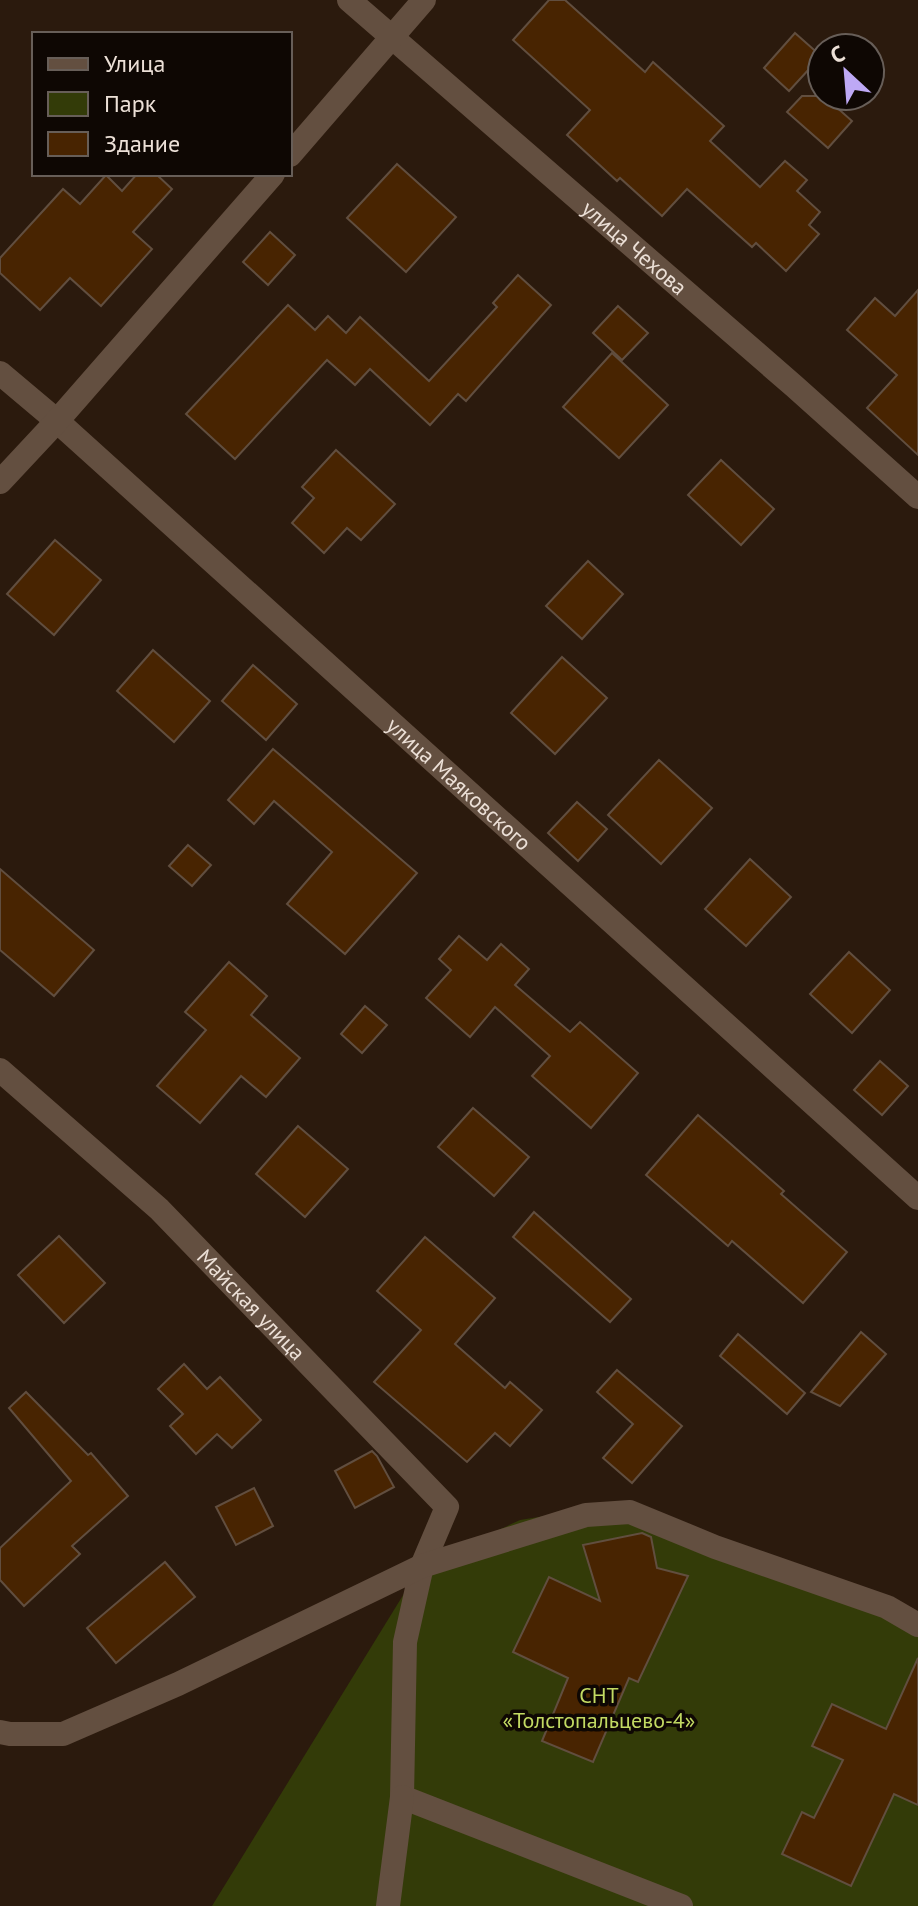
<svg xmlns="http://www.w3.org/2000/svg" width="918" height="1906" font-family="'PT Sans',sans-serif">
<rect width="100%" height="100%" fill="#2b1a0d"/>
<polygon fill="#333b08" points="631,1502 918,1628 918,1906 212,1906 421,1566 520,1520"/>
<g fill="#482401" stroke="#614e3f" stroke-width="2">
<polygon points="549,0 565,0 645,72 653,62 724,126 710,141 760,187 785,161 807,180 797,191 820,212 809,225 819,234 786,271 756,243 752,247 687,189 662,216 620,178 617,181 567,135 590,110 513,40"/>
<polygon points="795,33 821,56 789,91 764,68"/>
<polygon points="802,96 824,96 852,121 828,148 787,112"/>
<polygon points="397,164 456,217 406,272 347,218"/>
<polygon points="137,174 156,174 172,189 133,232 152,249 101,306 70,278 40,310 0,273 0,258 63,189 80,204 106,175 122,191"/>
<polygon points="270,232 295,255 268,285 243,262"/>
<polygon points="518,275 551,305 466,401 458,394 430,425 370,369 355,385 327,360 235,459 186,414 288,305 315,330 328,316 346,333 360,317 429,381 497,307 493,303"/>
<polygon points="918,290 918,455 867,408 897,375 847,330 875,298 895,316"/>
<polygon points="618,306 648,333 622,360 593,333"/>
<polygon points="612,353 668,405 619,458 563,407"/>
<polygon points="336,450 395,504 361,540 347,528 324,553 292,523 314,498 302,487"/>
<polygon points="721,460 774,509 741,545 688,495"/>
<polygon points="55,540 101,580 54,635 7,594"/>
<polygon points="588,561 623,594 582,639 546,606"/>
<polygon points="153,650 210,701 174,742 117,691"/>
<polygon points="562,657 607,698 555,754 511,713"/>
<polygon points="253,665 297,704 266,740 222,701"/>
<polygon points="273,749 417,873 345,954 287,904 332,852 274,801 254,824 228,800"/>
<polygon points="659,760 712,808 661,864 608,815"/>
<polygon points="577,802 607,829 578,861 548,833"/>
<polygon points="188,845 211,865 192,886 169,866"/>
<polygon points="750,859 791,897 746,946 705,909"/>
<polygon points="0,869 94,950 54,996 0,950"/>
<polygon points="459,936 487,960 501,944 529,969 515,985 570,1032 580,1022 638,1073 591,1128 532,1076 550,1056 495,1007 470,1037 426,998 451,970 439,959"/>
<polygon points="849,952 890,990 852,1033 810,994"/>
<polygon points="229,962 267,996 251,1015 300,1058 266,1097 241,1076 200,1123 157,1086 206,1030 185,1012"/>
<polygon points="365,1006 387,1025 362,1053 341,1034"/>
<polygon points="880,1061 908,1086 882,1115 854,1090"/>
<polygon points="473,1108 529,1157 494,1196 438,1147"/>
<polygon points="698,1115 784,1191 781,1194 847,1252 803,1303 732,1241 728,1246 646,1175"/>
<polygon points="298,1126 348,1169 305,1217 256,1174"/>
<polygon points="534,1212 631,1299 610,1322 513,1237"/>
<polygon points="59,1236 105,1283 64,1323 18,1275"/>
<polygon points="425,1237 495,1298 455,1344 505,1388 510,1382 542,1410 510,1446 495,1433 467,1462 374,1382 421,1330 377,1291"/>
<polygon points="861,1332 886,1354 840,1406 811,1392"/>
<polygon points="738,1334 805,1393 787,1414 720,1356"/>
<polygon points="184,1364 207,1389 220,1377 261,1420 232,1448 217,1434 196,1454 170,1426 183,1414 158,1389"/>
<polygon points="617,1370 682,1426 632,1483 603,1458 633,1424 597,1392"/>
<polygon points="26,1392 88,1455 91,1453 128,1496 72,1546 80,1554 24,1606 0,1580 0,1548 71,1481 9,1408"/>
<polygon points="372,1451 377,1456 394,1487 355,1508 335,1471"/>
<polygon points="254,1488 273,1526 236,1545 216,1507"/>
<polygon points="642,1533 651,1537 657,1568 688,1576 638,1682 629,1678 593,1762 542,1741 568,1678 513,1652 549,1577 600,1601 583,1545"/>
<polygon points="165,1562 195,1597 116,1663 87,1628"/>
<polygon points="918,1658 918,1805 894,1794 851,1886 782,1854 802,1812 814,1818 843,1760 812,1746 832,1704 886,1729"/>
</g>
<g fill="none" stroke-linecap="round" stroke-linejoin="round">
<g stroke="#634f40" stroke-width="24">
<path id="s1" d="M349,0L794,386L918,497"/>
<polyline points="290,155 424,0"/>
<path id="s2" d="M0,373L57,421L918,1198"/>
<polyline points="0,482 57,421 273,174"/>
<path id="s3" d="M0,1070L159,1209L447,1507L422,1566L405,1642L402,1797L681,1906"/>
<polyline points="0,1732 10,1734 63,1734 178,1684 422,1566 586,1515 630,1512 715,1547 887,1607 918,1625"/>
<polyline points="388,1906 402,1797"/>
</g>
</g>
<g text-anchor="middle" stroke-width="7" stroke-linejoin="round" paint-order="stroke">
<g font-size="22" fill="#ece0d7" stroke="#0e0703">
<text dy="8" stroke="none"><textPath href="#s1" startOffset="378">улица Чехова</textPath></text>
<text dy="8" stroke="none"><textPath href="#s2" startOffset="616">улица Маяковского</textPath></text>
<text dy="8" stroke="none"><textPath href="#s3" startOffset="344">Майская улица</textPath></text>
</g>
<g font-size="22" fill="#c3da63" stroke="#0e0703">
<text x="599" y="1703">СНТ<tspan x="599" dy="25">«Толстопальцево-4»</tspan></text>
</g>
</g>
<rect x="32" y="32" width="260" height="144" fill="#0e0703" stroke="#675e58" stroke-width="2"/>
<rect x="48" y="58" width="40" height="12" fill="#634f40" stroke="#675e58" stroke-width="2"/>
<text x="104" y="72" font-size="24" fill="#ece0d7">Улица</text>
<rect x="48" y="92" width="40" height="24" fill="#333b08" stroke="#675e58" stroke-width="2"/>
<text x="104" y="112" font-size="24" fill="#ece0d7">Парк</text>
<rect x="48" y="132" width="40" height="24" fill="#482401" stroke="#675e58" stroke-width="2"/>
<text x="104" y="152" font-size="24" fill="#ece0d7">Здание</text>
<g transform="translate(846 72) rotate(334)"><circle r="38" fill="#0e0703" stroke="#675e58" stroke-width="2"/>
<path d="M0-6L14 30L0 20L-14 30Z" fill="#bea9f5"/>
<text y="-12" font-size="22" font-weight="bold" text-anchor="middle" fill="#ece0d7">С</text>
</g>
</svg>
